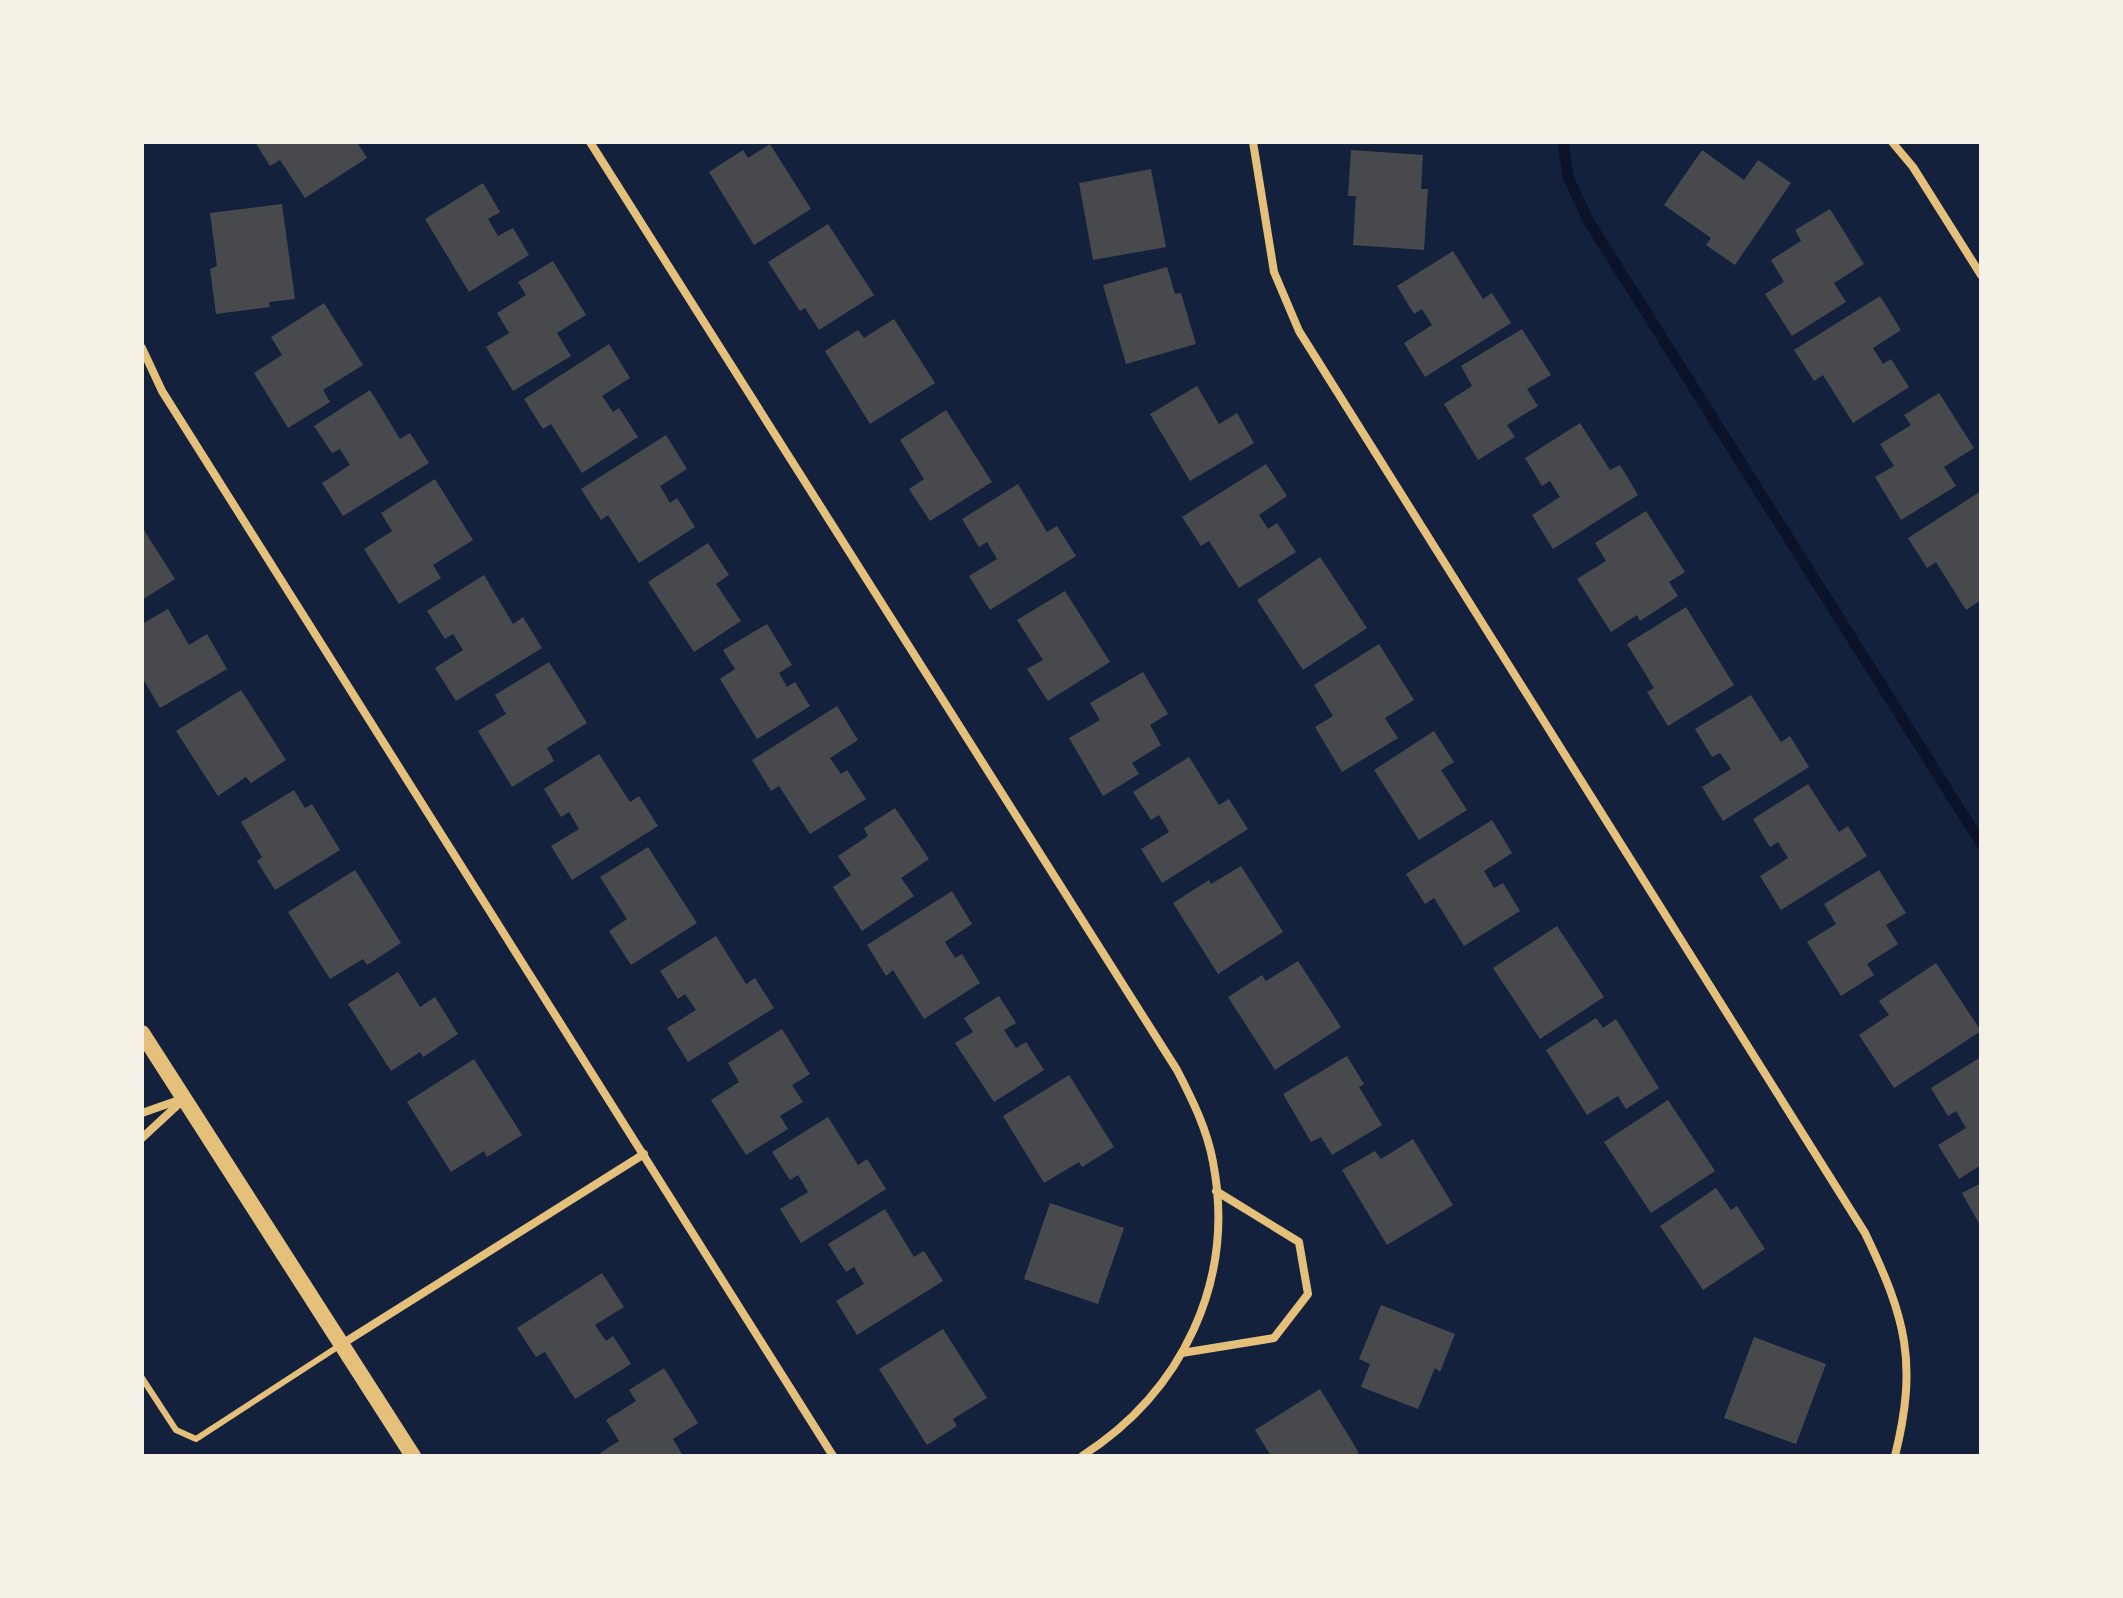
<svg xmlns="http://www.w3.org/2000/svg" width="2123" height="1598" font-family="'PT Sans Narrow',sans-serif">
<rect width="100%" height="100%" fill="#14213d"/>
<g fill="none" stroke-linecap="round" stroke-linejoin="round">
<polyline stroke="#0b132b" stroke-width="11" points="1563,142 1568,177 1589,222 1981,843"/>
</g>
<g fill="#48494c">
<polygon points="255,142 357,142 367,158 305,198 280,160 270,166"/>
<polygon points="770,144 811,209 754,245 709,172 743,150 748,158"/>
<polygon points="1351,150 1423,155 1421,189 1428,189 1424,250 1353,245 1356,196 1348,196"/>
<polygon points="1702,150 1744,180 1758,160 1791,183 1735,265 1706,245 1711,238 1664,205"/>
<polygon points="1151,169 1166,247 1093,260 1079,183"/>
<polygon points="483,183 500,212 488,219 498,236 513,228 529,255 469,292 425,219"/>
<polygon points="282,204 295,299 269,302 270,307 216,314 210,269 217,266 210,213"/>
<polygon points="1830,209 1864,264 1834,283 1846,302 1792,336 1765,294 1784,282 1771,260 1801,241 1795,230"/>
<polygon points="828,224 874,295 819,330 805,308 800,311 768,262"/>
<polygon points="1453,251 1483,299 1492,293 1511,323 1425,377 1404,343 1432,325 1422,309 1414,314 1397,286"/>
<polygon points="553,261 586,315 557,333 571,356 513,391 486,347 509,333 497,313 526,295 518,282"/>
<polygon points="1167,267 1175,294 1181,293 1196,344 1126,364 1103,285"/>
<polygon points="1880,296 1901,330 1873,348 1883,364 1891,359 1909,387 1853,423 1823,375 1814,381 1794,350"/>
<polygon points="324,303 363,365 323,390 330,402 288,428 254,373 282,355 271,337"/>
<polygon points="894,319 935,383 870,424 825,351 858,330 864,338"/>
<polygon points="1522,329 1551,375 1527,389 1538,406 1507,425 1515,437 1478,460 1444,404 1472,386 1461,366"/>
<polygon points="609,344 630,378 602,396 613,412 619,408 638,437 582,473 551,424 543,429 524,399"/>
<polygon points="1197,386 1219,424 1237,413 1254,443 1190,481 1150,414"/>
<polygon points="370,390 400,439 410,433 429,463 343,516 322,483 350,465 340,449 332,453 314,426"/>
<polygon points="1939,393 1974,448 1944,467 1956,486 1901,520 1875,477 1894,466 1880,444 1911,425 1904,415"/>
<polygon points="946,410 992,482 930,521 909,489 924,479 900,440"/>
<polygon points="1580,423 1610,470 1620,465 1638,495 1553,549 1532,515 1560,497 1550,481 1542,486 1525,458"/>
<polygon points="666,435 687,469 660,486 670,503 677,498 695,527 639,563 608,515 601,520 581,489"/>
<polygon points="1266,464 1287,496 1259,515 1268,529 1277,523 1296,552 1239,588 1209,541 1201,546 1182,517"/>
<polygon points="435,479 473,540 433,565 441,578 399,604 364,549 392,531 381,513"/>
<polygon points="1018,484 1047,532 1057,526 1076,556 990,610 969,576 997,559 987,542 979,547 962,519"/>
<polygon points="1981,491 1981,600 1966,610 1936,562 1927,568 1908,538"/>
<polygon points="1646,511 1685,572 1669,582 1678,596 1640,621 1637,615 1611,632 1577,579 1606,561 1595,543"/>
<polygon points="142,527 175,579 142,600"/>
<polygon points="708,543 729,575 716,584 741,621 694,652 648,582"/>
<polygon points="1320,557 1367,628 1303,670 1257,600"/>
<polygon points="484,575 513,624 523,617 542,648 456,701 435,668 463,650 453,634 445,639 427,611"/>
<polygon points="1065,591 1110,662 1048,701 1027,669 1043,660 1017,620"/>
<polygon points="1686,607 1734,685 1668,726 1647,692 1654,688 1627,644"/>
<polygon points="168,609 189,645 207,634 227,669 160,708 142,677 142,624"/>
<polygon points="767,624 792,665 779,673 787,687 795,682 810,706 757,739 720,679 735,669 723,650"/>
<polygon points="1379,644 1414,700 1385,718 1398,738 1342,772 1315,727 1333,716 1314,685"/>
<polygon points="549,662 587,723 547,748 554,761 512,787 478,731 506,714 495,695"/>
<polygon points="1143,672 1168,714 1150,725 1161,745 1132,763 1139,774 1103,796 1069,738 1100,720 1090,703"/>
<polygon points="241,690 286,760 251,783 246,777 218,796 176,731"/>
<polygon points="1751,695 1781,742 1790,736 1809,767 1723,821 1702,787 1731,769 1720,753 1712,757 1695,729"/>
<polygon points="837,706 858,740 830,758 841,774 847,770 866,799 810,834 779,786 771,791 752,760"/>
<polygon points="1434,731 1454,762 1441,770 1467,810 1419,840 1374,770"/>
<polygon points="599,754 630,802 639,796 658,826 572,880 551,846 579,829 569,812 561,817 544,789"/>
<polygon points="1189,757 1219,805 1229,799 1248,829 1162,883 1141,849 1169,832 1159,815 1151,820 1133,792"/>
<polygon points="1808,784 1839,832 1848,826 1867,856 1781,910 1760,876 1788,858 1778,842 1770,847 1753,819"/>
<polygon points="294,790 305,808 312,804 340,850 275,890 257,861 262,857 241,822"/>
<polygon points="895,808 929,859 901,878 914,896 862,931 833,887 851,875 838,856 868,836 864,828"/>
<polygon points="1492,820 1512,853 1484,871 1494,888 1503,883 1520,911 1464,946 1434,898 1425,904 1406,874"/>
<polygon points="648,847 697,923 631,965 609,931 627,919 600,877"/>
<polygon points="1241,866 1283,932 1218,974 1173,903 1209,880 1211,884"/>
<polygon points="355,870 401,943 367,965 363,959 330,979 288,912"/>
<polygon points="1879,870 1906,913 1886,925 1898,944 1867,964 1874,975 1841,996 1807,942 1836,924 1824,904"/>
<polygon points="952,891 972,924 945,942 955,958 962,954 980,983 924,1019 893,970 886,976 867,945"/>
<polygon points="1557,926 1604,997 1540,1039 1493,968"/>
<polygon points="716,936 746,984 755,978 774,1008 688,1062 667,1028 696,1010 685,994 678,999 660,971"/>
<polygon points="1298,961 1341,1027 1275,1070 1228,997 1262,975 1266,981"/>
<polygon points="1936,963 1981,1031 1894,1088 1859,1035 1889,1015 1879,1001"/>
<polygon points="398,972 420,1007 435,997 458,1034 423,1057 420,1052 391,1071 348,1004"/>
<polygon points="999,996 1016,1023 1004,1030 1016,1048 1026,1042 1044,1070 994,1102 955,1043 973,1032 964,1018"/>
<polygon points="1596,1018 1603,1028 1616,1019 1659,1088 1626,1109 1618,1096 1587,1115 1546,1050"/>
<polygon points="782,1029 810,1074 792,1085 803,1102 780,1116 788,1129 746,1155 711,1100 739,1082 728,1063"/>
<polygon points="1347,1056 1364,1084 1359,1087 1382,1125 1332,1155 1321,1137 1311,1142 1283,1094"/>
<polygon points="1981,1057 1981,1165 1959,1179 1938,1145 1966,1128 1956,1111 1948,1116 1931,1088"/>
<polygon points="474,1059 522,1135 487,1157 484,1151 451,1172 407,1102"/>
<polygon points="1069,1075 1114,1147 1082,1167 1079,1162 1044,1183 1003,1116"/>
<polygon points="1668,1100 1715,1171 1651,1213 1604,1142"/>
<polygon points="828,1117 858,1165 867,1159 886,1189 801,1243 780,1209 808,1192 798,1175 790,1180 772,1152"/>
<polygon points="1413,1139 1453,1205 1387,1245 1342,1170 1375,1151 1381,1159"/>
<polygon points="1981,1183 1981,1227 1962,1193"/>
<polygon points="1716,1188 1731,1210 1737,1206 1765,1249 1703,1290 1660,1226"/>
<polygon points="1050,1203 1124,1228 1098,1304 1024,1279"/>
<polygon points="885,1209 914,1257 924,1251 943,1281 857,1335 836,1301 864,1284 854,1267 846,1272 828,1244"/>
<polygon points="602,1273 624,1307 595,1325 606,1341 613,1336 631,1364 575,1399 545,1352 536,1357 517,1328"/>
<polygon points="1381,1305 1455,1334 1440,1372 1435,1368 1418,1409 1361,1387 1370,1364 1359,1359"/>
<polygon points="943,1329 987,1398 953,1419 957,1426 927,1445 879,1369"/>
<polygon points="1754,1337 1826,1364 1796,1444 1724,1418"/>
<polygon points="664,1368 698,1423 673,1439 683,1456 602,1456 600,1453 619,1441 606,1420 636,1401 629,1390"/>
<polygon points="1320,1389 1359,1453 1354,1456 1271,1456 1255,1430"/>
</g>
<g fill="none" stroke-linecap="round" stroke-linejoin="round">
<polyline stroke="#e5c07b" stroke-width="6" points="142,1378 176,1430 196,1439 339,1346"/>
<g stroke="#e5c07b" stroke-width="8">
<path d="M590,142L1177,1070C1192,1099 1207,1129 1213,1162C1236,1281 1182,1392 1082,1456"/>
<path d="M1253,142L1274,272L1299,331L1865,1233C1906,1318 1918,1363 1895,1456"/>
<polyline points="1892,142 1913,167 1981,275"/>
<polyline points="142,348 162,391 833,1456"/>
<polyline points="142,1113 179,1100"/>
<polyline points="142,1138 184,1099"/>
<polyline points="342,1344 644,1154"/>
<polyline points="1182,1353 1274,1338 1308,1294 1299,1242 1216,1191"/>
</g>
<polyline stroke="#e5c07b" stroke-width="16" points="142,1033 413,1456"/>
</g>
<rect width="2123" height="1598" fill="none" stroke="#f6f1e7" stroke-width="288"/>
</svg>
